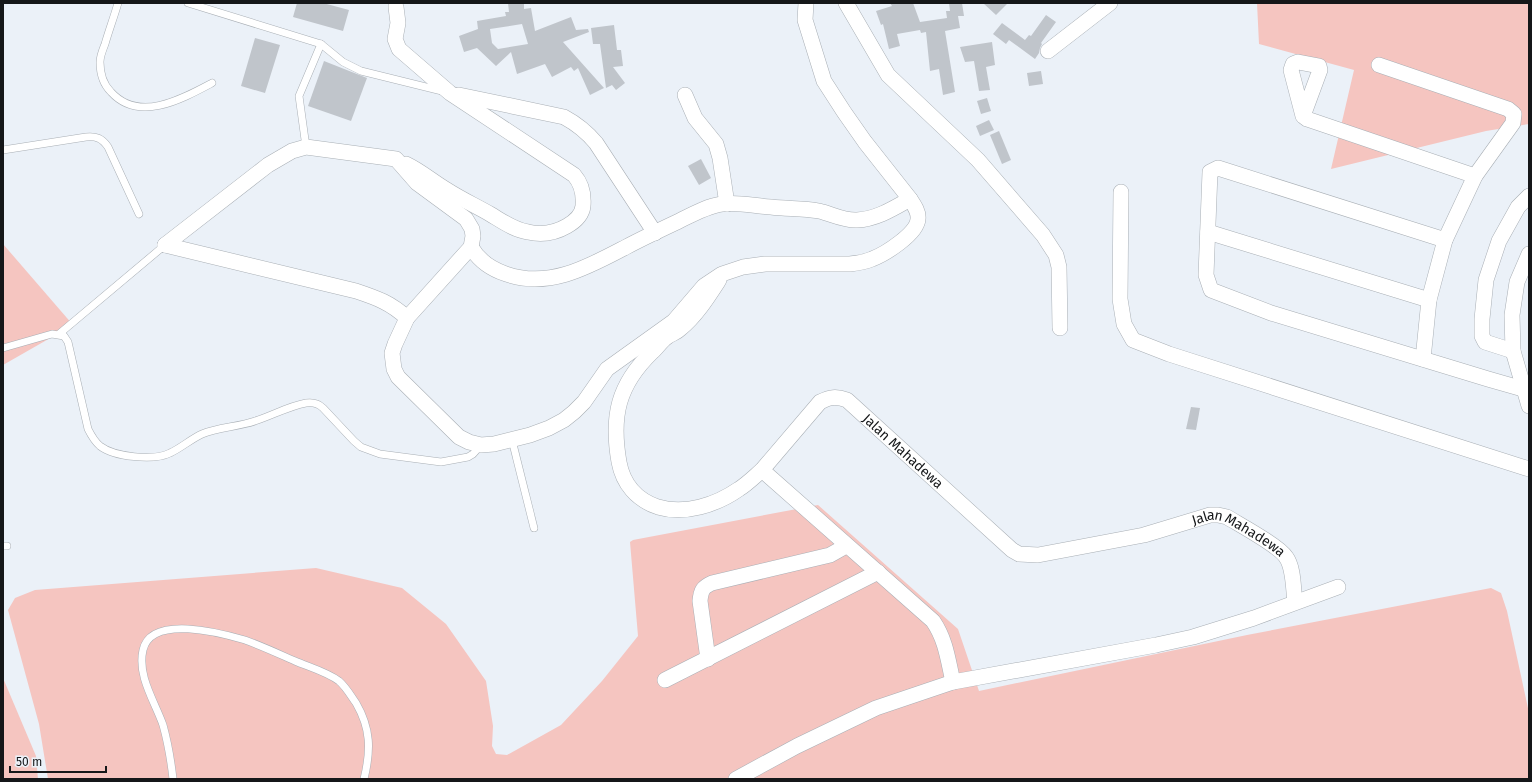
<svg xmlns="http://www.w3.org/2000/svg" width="1532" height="782" font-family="'Fira Sans',sans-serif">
<rect width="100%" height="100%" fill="#ebf1f8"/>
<g fill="#f5c5c0">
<polygon points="1257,3 1529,3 1529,124 1486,131 1331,169 1354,70 1259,44"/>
<polygon points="3,244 73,325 3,365"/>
<polygon points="818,505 958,629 979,691 1247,635 1491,588 1501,593 1507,611 1529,713 1529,779 48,779 39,724 8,610 15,598 35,590 316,568 402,588 446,624 486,681 493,726 492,746 496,754 507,755 561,725 602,681 638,636 630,542 633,540"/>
<polygon points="3,678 36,756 38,779 3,779"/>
</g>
<g fill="#c0c5cb" fill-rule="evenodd">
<polygon points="297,3 323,3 349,10 343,31 293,17"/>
<path d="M508,3H524V9L531,8L535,31L571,17L576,30L588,29L589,32L563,42L604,88L590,95L578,68L574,71L571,67L552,77L545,64L517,74L511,52L496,66L477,48L464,52L459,36L478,29L477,21L506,16L505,12H509ZM522,24L528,44L498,49L492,43L490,29Z"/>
<polygon points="890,3 913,3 920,22 947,18 946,11 950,11 949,3 962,3 964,16 958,16 960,28 945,31 955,92 943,95 939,69 930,71 926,32 921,33 920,30 897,34 900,46 889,49 883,24 881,25 876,11 892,6"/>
<polygon points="983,3 1008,3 996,15"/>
<polygon points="1046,15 1056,22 1041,43 1042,44 1040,48 1039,53 1035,59 1009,40 1006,44 993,34 1002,23 1025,40 1029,35 1031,36"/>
<polygon points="614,25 617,50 621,50 623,66 613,67 625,83 616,90 612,85 606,88 600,44 593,44 591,28"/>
<polygon points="255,38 280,45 265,93 241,86"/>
<polygon points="992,42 995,65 986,67 990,90 979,91 974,61 965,62 960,47"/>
<polygon points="324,61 367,78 351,121 308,106"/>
<polygon points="1041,71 1043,84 1029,86 1027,73"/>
<polygon points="987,98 991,111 981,114 977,101"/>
<polygon points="989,120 994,130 980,136 976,126"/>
<polygon points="999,131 1011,160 1002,164 990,135"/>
<polygon points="701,159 711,178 699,185 688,166"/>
<polygon points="1191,407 1200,408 1196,430 1186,429"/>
</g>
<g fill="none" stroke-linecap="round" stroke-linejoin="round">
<defs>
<g id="lane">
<path d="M118,3C114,17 109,30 105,44C103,49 100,56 100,62C100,73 103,84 111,92C139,123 182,99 212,83"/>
<polyline points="188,3 321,44 299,96 306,147"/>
<polyline points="321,44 343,62 361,71 442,91"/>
<path d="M3,150L86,137C96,136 102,138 108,147L139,214"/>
<polyline points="59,334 165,245"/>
<path d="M3,348L52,334L64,336L68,342L88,429C91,435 94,441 100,446C114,457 154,461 170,453C181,448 191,439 202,434C218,427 238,427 255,421C271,416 289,406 306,403C313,402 318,403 323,408L354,441L361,447L380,454L441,462L468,457L473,454L481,445"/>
<polyline points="512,440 534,528"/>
<polyline points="3,546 7,546"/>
<path d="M173,779C171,761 168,743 163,725C155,702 137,676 143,650C151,614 221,633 245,640C262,646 279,654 295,661C309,667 327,672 339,681C346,687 351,696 356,703C371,729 371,750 364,779"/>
</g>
<g id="street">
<polyline points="846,3 888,75 978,160 1043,235 1056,255 1059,267 1060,328"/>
<path d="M396,7L398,23L395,39L399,49L450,93L574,175C582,184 584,194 583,206C582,215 574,222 567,226C555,233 541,235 528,232C514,230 502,221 490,214C476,206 461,199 447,190C433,182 421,171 406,164"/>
<polyline points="1048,51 1110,3"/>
<polyline points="1379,65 1508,109 1514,114 1513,123 1475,176 1445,240 1429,300 1423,359"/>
<path d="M459,95L564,117C577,124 586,131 596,143L655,233"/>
<polyline points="685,95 695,118 716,144 720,158 727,204"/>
<polyline points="1303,116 1320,70 1319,66 1298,62 1293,64 1291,70 1303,116 1307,119 1475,176"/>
<polyline points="1121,192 1120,299 1124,324 1133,340 1169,354 1529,469"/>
<polyline points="1208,232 1429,300"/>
<polyline points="1445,240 1218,168 1210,172 1206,275 1211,290 1271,313 1488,379 1523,389 1529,387"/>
<path d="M165,245L268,165L292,151L306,147L396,159L417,183L466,219L472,229L473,236L471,247L407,318L395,344L392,353L394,369L398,377L459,437L469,442L481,445L494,444L530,435L549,428L564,420L574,412L584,402L607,369L674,321L704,286L722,274L743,267L765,264H850C858,263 865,262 872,259C885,254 917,234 918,219C919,212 914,205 910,199L865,142L844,112L824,81L805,20L806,3"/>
<path d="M165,245L356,291C377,298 391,303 407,318"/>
<path d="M471,247C479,261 491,269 506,274C549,289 588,267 626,247C643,238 660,230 677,222C691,215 707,206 722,204C739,202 754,206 771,207C787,209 803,208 819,211C832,214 844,221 857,220C877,219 894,208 910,199"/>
<polyline points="1529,254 1517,282 1512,315 1513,351 1529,406"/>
<path d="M719,280C708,297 696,316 680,329C676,333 671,334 667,337C661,341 657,348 652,352C618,385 611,416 619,462C623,484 637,500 658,507C685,515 716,505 739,489C747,484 754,477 762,470"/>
<polyline points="1513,351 1485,342 1482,336 1482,319 1486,280 1499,241 1518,207 1529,196"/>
<path d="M708,659L700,601C701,590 703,587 712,583L830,555L846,546"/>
<polyline points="665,680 878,572"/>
<path id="s1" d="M953,682C948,660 946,640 933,621L762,470L820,402C830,397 836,396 847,400L1012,550L1019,554L1038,555L1144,535L1210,515H1218L1227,517C1240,525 1279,546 1286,557C1294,568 1293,588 1295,602"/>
<polyline points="736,779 797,746 876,708 953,682 1156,645 1193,637 1254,618 1338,587"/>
</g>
</defs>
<use href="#lane" stroke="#a9afb5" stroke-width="8"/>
<use href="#street" stroke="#a9afb5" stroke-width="16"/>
<use href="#lane" stroke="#fff" stroke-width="7"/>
<use href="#street" stroke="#fff" stroke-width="15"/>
</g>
<g text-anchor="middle" stroke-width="3" stroke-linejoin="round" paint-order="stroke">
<g font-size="14" fill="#151719" stroke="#ebf1f8">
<text dy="5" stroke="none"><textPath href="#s1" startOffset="486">Jalan Mahadewa</textPath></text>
<text dy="5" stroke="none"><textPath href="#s1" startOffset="870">Jalan Mahadewa</textPath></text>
</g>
</g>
<rect width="1532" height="782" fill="none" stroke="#151719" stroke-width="8"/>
<path d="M10 766v6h96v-6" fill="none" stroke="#151719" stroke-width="2"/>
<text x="16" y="766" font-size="12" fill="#151719" stroke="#ebf1f8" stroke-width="3" paint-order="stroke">50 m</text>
</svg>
